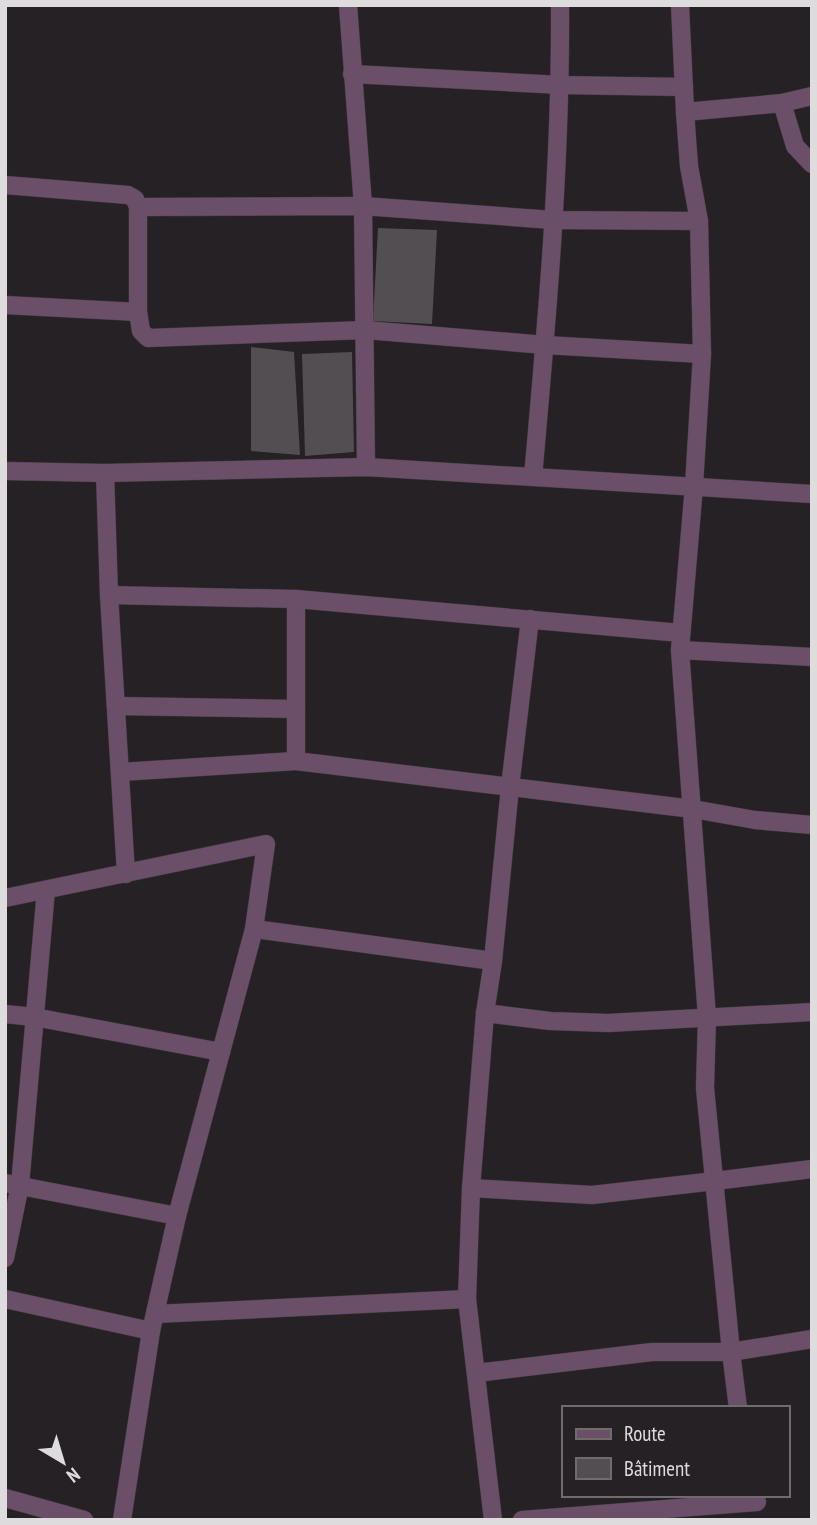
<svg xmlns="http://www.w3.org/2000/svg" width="817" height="1525" font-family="'PT Sans Narrow',sans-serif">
<rect width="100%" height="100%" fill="#252124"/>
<g fill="#524e51">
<polygon points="378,228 437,230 432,324 373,321"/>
<polygon points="251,347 294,352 300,455 251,451"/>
<polygon points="352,352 354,452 305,456 302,354"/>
</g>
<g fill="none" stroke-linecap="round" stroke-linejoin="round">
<defs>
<g id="minor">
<polyline points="348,5 363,206 366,467"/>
<polyline points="680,5 685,112 689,166 699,221 702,354 694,486 680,650 707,1017 705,1088 731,1352 738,1408"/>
<polyline points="352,74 561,85 684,87"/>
<polyline points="782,103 795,146 812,164"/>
<polyline points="685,112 782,103 812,96"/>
<polyline points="5,185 128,195 135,199 138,207 138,312 141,331 148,338 366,330 545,345 702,354"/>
<polyline points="138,207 363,206 553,220 699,221"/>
<polyline points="5,305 138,312"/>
<polyline points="5,471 105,473 366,467 812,494"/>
<polyline points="105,473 109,595 126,874"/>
<path d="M533,477C547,320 561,163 560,5"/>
<polyline points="109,595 296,599 681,633"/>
<polyline points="296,599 296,761 693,809 755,820 812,825"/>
<polyline points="680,650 812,657"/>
<polyline points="116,706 296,709"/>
<polyline points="120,772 296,761"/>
<polyline points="5,898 266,844 254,929 177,1216 151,1331 122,1520"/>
<polyline points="254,929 493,961"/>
<polyline points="485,1013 550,1021 608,1023 812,1012"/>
<polyline points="5,1014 34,1017 221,1052"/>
<polyline points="5,1183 177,1216"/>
<polyline points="471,1188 592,1195 715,1181 812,1169"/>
<polyline points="5,1258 20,1185 46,890"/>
<polyline points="5,1299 151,1331"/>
<polyline points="155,1314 467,1299"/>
<polyline points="476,1373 652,1352 731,1352 812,1339"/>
<polyline points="5,1498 84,1520"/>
<polyline points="493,1520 467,1299 471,1188 485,1013 493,961 510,787 530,619"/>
<polyline points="522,1520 757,1502"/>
</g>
</defs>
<use href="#minor" stroke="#3f3b3e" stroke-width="19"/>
<use href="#minor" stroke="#6b4f69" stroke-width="18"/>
</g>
<rect width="817" height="1525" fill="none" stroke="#dfdcde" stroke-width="14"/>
<rect x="562" y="1406" width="228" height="91" fill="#252124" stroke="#6f6c6e" stroke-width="2"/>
<rect x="576" y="1429" width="35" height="10" fill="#6b4f69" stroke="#6f6c6e" stroke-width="2"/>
<text x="624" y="1441" font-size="21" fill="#dfdcde">Route</text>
<rect x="576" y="1458" width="35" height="21" fill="#524e51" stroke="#6f6c6e" stroke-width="2"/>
<text x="624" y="1476" font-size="21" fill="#dfdcde">Bâtiment</text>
<g transform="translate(63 1462) rotate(142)" stroke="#252124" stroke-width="5" paint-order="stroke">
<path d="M0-5L12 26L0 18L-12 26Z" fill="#dfdcde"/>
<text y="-10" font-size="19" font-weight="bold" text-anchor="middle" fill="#dfdcde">N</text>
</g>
</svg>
